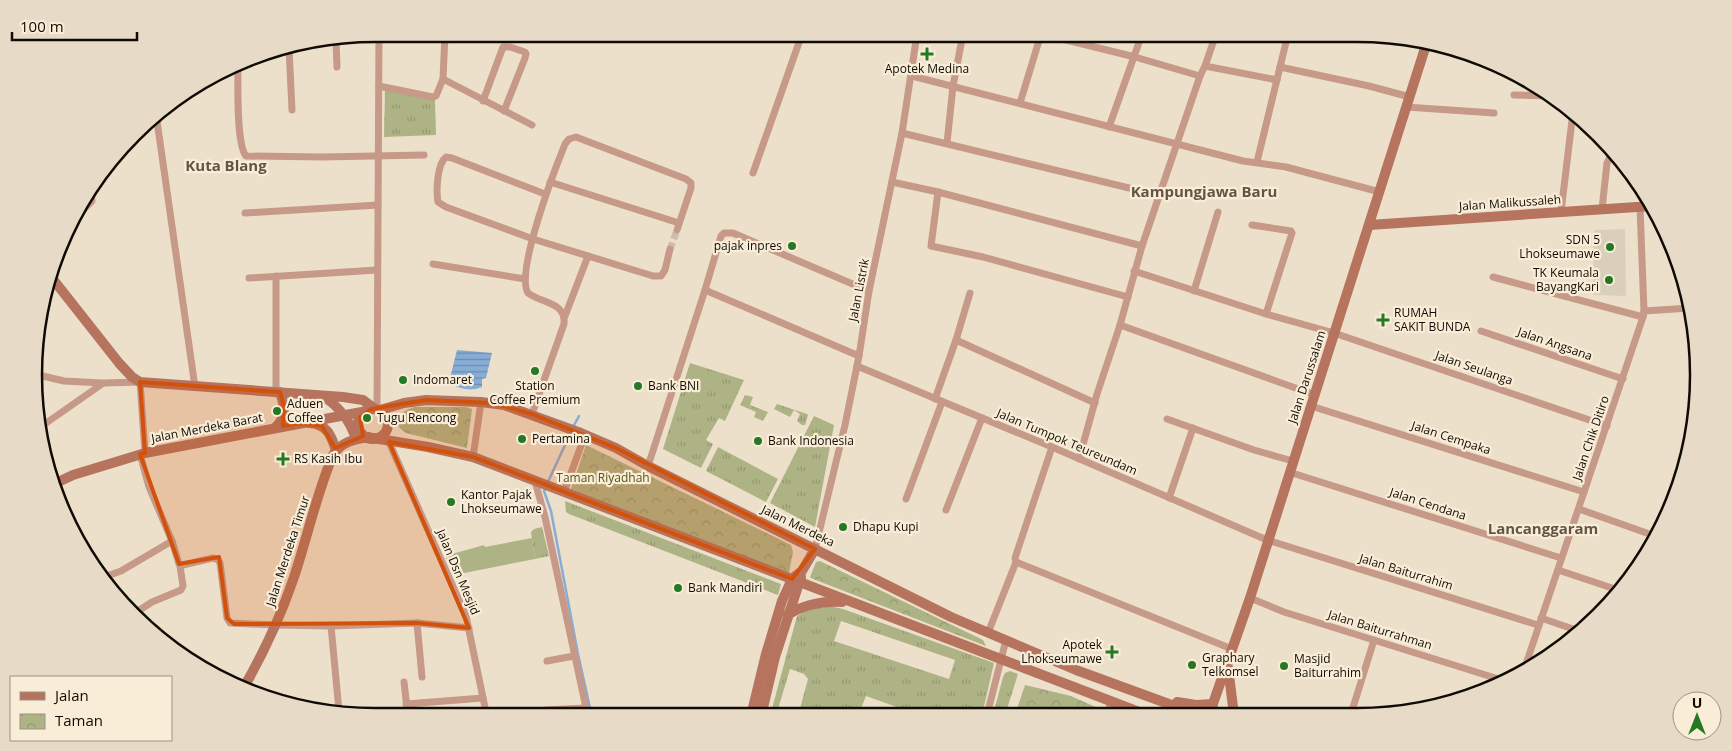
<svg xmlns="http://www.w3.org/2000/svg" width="1732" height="751" font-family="'Open Sans',sans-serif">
<defs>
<pattern id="grass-tufts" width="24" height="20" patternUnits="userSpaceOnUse" patternTransform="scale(1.25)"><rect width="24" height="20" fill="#aeb385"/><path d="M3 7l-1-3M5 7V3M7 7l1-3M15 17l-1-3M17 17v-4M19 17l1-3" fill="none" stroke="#959971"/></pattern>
<pattern id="park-crowns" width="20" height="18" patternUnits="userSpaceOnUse" patternTransform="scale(1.25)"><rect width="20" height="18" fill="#aeb385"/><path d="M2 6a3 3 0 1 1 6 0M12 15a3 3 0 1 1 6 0" fill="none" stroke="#959971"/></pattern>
<pattern id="water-rules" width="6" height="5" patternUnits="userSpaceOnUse" patternTransform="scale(1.25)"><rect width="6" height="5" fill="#87add6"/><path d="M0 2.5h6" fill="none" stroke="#6d8bac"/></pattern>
</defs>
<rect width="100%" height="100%" fill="#ede0cb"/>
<polygon fill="#dacfba" points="1625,229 1626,296 1593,295 1594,230"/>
<g fill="url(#grass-tufts)" fill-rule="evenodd">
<polygon points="385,90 435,100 436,135 384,137"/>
<polygon points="690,363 744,380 725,421 719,418 706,440 713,444 701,468 663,449"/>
<polygon points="745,395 753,397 750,405 768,412 763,421 754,417 756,412 740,405"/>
<polygon points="777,404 807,414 808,415 805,425 802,425 797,421 800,414 794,410 790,417 774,409"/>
<polygon points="814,416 834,425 815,527 770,503"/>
<polygon points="718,447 778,479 766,502 706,471"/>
<polygon points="565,501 781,584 778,595 569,514 566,512"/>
<polygon points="542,527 549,556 535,559 531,532 534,529"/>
<path d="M830,606L843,609L994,663L982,715L922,716L866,696L858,716L834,708L831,716H798L808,679L804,674L790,669L776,716H770L797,616L807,610ZM841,621L955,660L949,679L834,641Z"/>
<polygon points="1010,671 1018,674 1007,709 1001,708 998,715 993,715 1003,677 1005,673"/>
</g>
<g fill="url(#park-crowns)">
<path d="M414,407H466L472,409L467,448L406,433C387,420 399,413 414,407Z"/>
<polygon points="586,445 791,545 793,552 788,578 571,489"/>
<polygon points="820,561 983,640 986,646 813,579 810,577 816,562"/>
<polygon points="1025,685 1071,696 1098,708 1097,715 1015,715"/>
</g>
<polygon fill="#aeb385" points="532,538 535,559 454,575 445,556 484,545 485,547"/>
<path fill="url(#water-rules)" d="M457,350L492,353L486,378L482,379V387C471,392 458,389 449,382Z"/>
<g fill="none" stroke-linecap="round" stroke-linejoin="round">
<g stroke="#87add6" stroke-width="2.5">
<polyline points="573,427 579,416"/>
<polyline points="547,484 571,432"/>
<polyline points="545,489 544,491 551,511 578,654 592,717"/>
</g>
<polyline stroke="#ccc0ad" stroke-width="7" stroke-dasharray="7 3.5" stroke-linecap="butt" points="670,249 677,230"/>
<g stroke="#c69989" stroke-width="7">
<polyline points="1042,34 1135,57 1200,76 1205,66"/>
<polyline points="1216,34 1205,66 1277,80"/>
<polyline points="336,40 337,67"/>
<polyline points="289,48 292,110"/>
<path d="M238,64C238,83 236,144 246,156L322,157L424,155"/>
<polyline points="1280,67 1369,86 1410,97"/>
<polyline points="912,76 1243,161 1286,167 1380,192"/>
<polyline points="443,79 532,125"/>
<polyline points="379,86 433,97 436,96 443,79 445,34"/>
<polyline points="1514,95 1550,96"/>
<polyline points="483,101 503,47 510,47 525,52 526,54 525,58 504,111"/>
<polyline points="1020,103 1041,34"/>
<polyline points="1406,107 1494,113"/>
<polyline points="156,114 195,387"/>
<polyline points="1109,127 1142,34"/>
<polyline points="902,133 1158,195"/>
<polyline points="947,143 953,86 963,34"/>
<polyline points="1257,162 1288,34"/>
<polyline points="753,173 802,34"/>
<polyline points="550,182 679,223"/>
<polyline points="892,182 938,192 1142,246"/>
<polyline points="938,192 931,246 983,257 1128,297"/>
<path d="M545,194L452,158L446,157C437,164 436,191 438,202L446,207L533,239L653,276H661L665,270L670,249"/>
<polyline points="1602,209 1607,163 1613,151"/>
<polyline points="1561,212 1573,112"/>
<polyline points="245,213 378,205"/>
<polyline points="75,218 92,201 91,191"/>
<polyline points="1252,225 1291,231 1292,233 1266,314"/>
<polyline points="433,264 525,279"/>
<polyline points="1134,271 1266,314 1334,333 1607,426"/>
<polyline points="276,276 276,391"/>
<polyline points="1493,277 1643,317"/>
<polyline points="249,278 377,270"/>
<polyline points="705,290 859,356"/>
<polyline points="1194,291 1218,212"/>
<polyline points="1644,311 1690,308"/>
<polyline points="565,316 588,256"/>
<polyline points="1120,325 1315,395"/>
<polyline points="1481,331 1623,379"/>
<polyline points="956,340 1095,403"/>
<polyline points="857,366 1052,447 1267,540 1538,625"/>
<polyline points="34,374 64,381 103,383 140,382 145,453"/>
<polyline points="935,399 956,340 970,293"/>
<polyline points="1311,406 1584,492"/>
<polyline points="377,410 379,34"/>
<path d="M532,414L564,324C566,302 543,304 528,293C515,272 555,169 565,144L569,139L576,137L686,179L691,183V188L677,230"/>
<polyline points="1167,419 1254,450 1293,461"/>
<polyline points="39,428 102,384"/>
<polyline points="389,442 466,616 487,717"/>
<polyline points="1052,447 1015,558 1016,562 1232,649"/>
<polyline points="140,454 149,487 172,541 179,564 183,565 213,558 218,560 220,563 227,618 230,623 275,625 331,626 417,623 469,628"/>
<polyline points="473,457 481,402"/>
<polyline points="1079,459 1097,394 1120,325 1142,246 1200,76"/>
<polyline points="648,466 705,290 721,236 724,233 733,233 869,291"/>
<polyline points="1289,472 1561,558"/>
<polyline points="535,481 545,517 588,717"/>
<polyline points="564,492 585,435"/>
<polyline points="1169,498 1193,428"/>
<polyline points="906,499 942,402"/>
<polyline points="1579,509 1655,536"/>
<polyline points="946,510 982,418"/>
<polyline points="815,549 845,425 859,356 869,291 902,133 917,34"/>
<polyline points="1558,570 1618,590"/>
<polyline points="104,577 121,571 172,541"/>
<polyline points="1250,598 1284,612 1505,681"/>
<polyline points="135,613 152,602 181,590 183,586 180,566"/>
<polyline points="1541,618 1579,631"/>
<polyline points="417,623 422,677"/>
<polyline points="331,626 339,711"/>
<polyline points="988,633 1016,562"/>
<polyline points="547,661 574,656"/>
<polyline points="1524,670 1643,317 1644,311 1640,207"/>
<polyline points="404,682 408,717"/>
<polyline points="406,704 483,698"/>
<polyline points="545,710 585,708"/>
<polyline points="1351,714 1374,640"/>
<polyline points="987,715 1006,640"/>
<polyline points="1108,715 1110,701"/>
</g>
<g stroke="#b6745e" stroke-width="10">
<polyline points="1369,225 1652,206"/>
<polyline points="52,278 119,363 132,377 140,382 343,397 363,400 375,409"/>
<path d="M322,396C338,405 350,421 356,439"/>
<circle cx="373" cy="424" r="15"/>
<polyline points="380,410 404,403 426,400 481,402 504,405 581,433 616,448 648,466 951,617 1076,670 1199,715"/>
<path d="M309,423C327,424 331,435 336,450"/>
<path d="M275,428C287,416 285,407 280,392"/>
<polyline points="373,438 428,447 473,457 1147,715"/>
<polyline points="56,483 73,475 145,453 367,411"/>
<path d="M787,615C805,604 822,601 842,602"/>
<polyline points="1228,667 1234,715"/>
<path d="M243,689C263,654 280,618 293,580C307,539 316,495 333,455C341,442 354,439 369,437"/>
<polyline points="1177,702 1196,705 1213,704"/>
<polyline points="1209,715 1250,598 1426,45"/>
<polyline points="751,716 766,654 782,601 792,579 802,571 815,549"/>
<polyline points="761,716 775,657 801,577"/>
</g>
</g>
<path fill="#d2510b" fill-opacity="0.2" stroke="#d2510b" stroke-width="4" stroke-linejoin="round" d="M140,382L280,392L284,407L283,426L301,423L322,426L335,448L363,436L360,417L371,409L426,400L493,403L532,414L616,448L815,549L792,579L473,457L389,442L469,628L417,623L234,624L227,618L219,557L179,564L140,454L145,453Z"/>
<g fill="#257925" stroke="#faedd8" stroke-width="2">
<path d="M924.5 46.5h5v5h5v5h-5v5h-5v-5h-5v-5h5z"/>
<circle cx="792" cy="246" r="5"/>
<circle cx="1610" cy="247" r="5"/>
<circle cx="1609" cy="280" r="5"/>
<path d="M1380.5 312.5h5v5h5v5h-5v5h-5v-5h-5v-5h5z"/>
<circle cx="535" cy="371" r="5"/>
<circle cx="403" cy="380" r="5"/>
<circle cx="638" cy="386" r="5"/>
<circle cx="277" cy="411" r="5"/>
<circle cx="367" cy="418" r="5"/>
<circle cx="522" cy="439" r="5"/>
<circle cx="758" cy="441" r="5"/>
<path d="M280.5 451.5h5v5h5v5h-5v5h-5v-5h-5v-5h5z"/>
<circle cx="451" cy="502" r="5"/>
<circle cx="843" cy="527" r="5"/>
<circle cx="678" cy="588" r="5"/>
<path d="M1109.5 644.5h5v5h5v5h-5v5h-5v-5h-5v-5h5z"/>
<circle cx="1192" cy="665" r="5"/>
<circle cx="1284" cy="666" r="5"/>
</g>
<g text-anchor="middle" stroke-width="4.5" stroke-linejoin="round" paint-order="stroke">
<g font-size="12" fill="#100c05" stroke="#faedd8" text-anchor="start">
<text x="927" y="73" text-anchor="middle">Apotek Medina</text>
<text x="1600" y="244" text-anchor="end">SDN 5<tspan x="1600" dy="14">Lhokseumawe</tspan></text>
<text x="782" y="250" text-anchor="end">pajak inpres</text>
<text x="1599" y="277" text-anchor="end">TK Keumala<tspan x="1599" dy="14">BayangKari</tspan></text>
<text x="1394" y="317">RUMAH<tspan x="1394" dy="14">SAKIT BUNDA</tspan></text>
<text x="413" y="384">Indomaret</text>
<text x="535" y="390" text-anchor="middle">Station<tspan x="535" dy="14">Coffee Premium</tspan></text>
<text x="648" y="390">Bank BNI</text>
<text x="287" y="408">Aduen<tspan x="287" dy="14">Coffee</tspan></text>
<text x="377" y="422">Tugu Rencong</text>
<text x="532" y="443">Pertamina</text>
<text x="768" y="445">Bank Indonesia</text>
<text x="294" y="463">RS Kasih Ibu</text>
<text x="461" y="499">Kantor Pajak<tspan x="461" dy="14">Lhokseumawe</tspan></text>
<text x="853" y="531">Dhapu Kupi</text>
<text x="688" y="592">Bank Mandiri</text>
<text x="1102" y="649" text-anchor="end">Apotek<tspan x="1102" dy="14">Lhokseumawe</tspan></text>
<text x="1202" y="662">Graphary<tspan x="1202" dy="14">Telkomsel</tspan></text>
<text x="1294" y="663">Masjid<tspan x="1294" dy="14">Baiturrahim</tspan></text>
</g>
<g font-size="12" fill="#100c05" stroke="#faedd8">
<text transform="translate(1510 203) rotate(-4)" y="4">Jalan Malikussaleh</text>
<text transform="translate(859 290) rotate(-79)" y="4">Jalan Listrik</text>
<text transform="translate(1555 344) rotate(19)" y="4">Jalan Angsana</text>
<text transform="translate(1474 368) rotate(19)" y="4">Jalan Seulanga</text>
<text transform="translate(1307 377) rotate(-72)" y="4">Jalan Darussalam</text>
<text transform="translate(207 428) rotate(-11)" y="4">Jalan Merdeka Barat</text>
<text transform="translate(1451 438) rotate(18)" y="4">Jalan Cempaka</text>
<text transform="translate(1591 438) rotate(-71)" y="4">Jalan Chik Ditiro</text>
<text transform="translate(1067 442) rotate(23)" y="4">Jalan Tumpok Teureundam</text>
<text transform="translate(1428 504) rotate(18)" y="4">Jalan Cendana</text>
<text transform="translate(798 526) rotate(26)" y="4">Jalan Merdeka</text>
<text transform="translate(288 551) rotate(-72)" y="4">Jalan Merdeka Timur</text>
<text transform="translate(458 572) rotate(67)" y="4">Jalan Dsn Mesjid</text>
<text transform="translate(1406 572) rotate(17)" y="4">Jalan Baiturrahim</text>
<text transform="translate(1380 630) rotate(17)" y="4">Jalan Baiturrahman</text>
</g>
<g font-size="12" fill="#515519" stroke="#faedd8">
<text x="603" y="482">Taman Riyadhah</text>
</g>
<g font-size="15" font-weight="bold" fill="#615645" stroke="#faedd8">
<text x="226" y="171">Kuta Blang</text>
<text x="1204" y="197">Kampungjawa Baru</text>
<text x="1543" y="534">Lancanggaram</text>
</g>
</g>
<path d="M0 0H1732V751H0ZM375 42H1357A333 333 0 0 1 1690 375V375A333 333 0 0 1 1357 708H375A333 333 0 0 1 42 375V375A333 333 0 0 1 375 42Z" fill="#e7dbc7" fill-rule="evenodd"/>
<path fill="none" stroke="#100c05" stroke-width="2.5" d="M375 42H1357A333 333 0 0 1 1690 375V375A333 333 0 0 1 1357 708H375A333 333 0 0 1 42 375V375A333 333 0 0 1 375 42Z"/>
<rect x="10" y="676" width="162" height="65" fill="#faedd8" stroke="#9c9384"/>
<rect x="20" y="692" width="25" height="8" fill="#b6745e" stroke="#9c9384"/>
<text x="55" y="701" font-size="15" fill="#100c05">Jalan</text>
<rect x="20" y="714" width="25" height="15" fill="url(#park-crowns)" stroke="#9c9384"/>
<text x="55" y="726" font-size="15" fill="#100c05">Taman</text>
<g transform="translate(1697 716)"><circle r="24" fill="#faedd8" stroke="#9c9384"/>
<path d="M0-4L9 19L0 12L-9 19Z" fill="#257925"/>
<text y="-8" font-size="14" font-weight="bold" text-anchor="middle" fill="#100c05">U</text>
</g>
<path d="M12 32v8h125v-8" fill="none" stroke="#100c05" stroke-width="2.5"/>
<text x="20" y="32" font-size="15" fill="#100c05" stroke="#faedd8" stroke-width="4" paint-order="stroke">100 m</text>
</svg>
